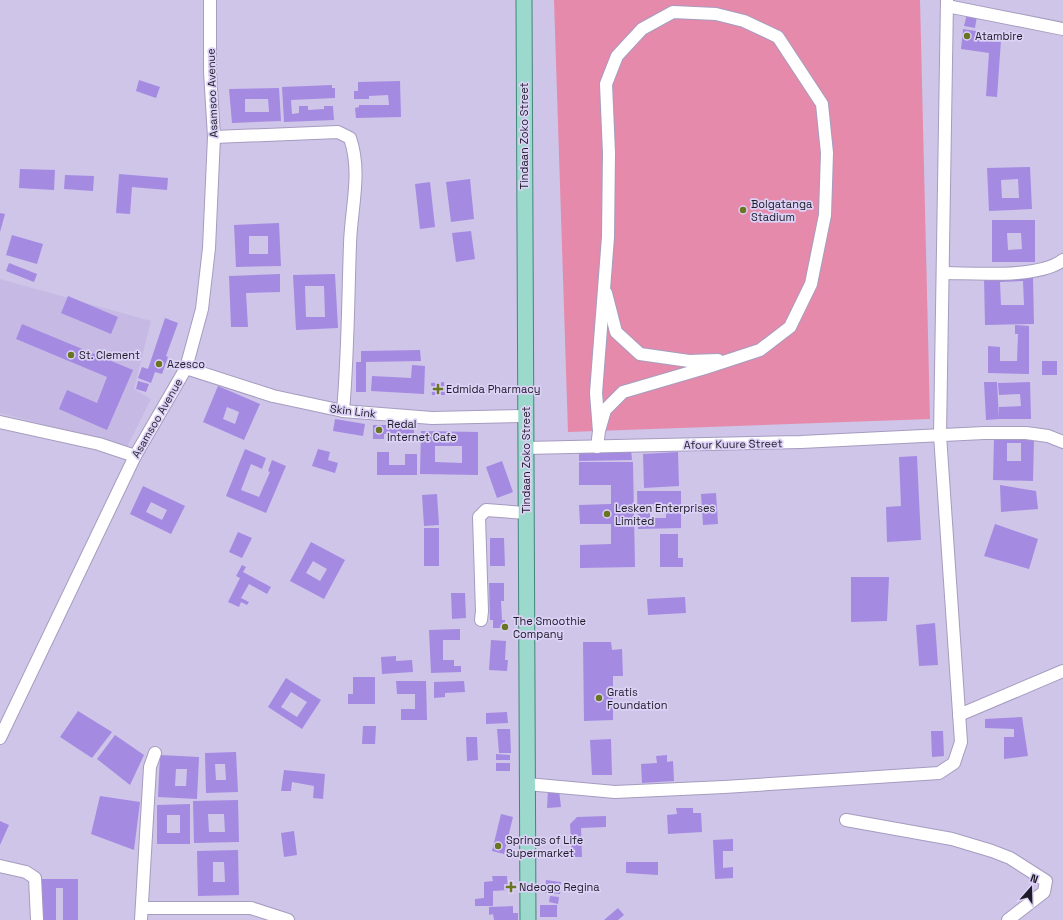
<svg xmlns="http://www.w3.org/2000/svg" width="1063" height="920" font-family="'Space Grotesk',sans-serif">
<rect width="100%" height="100%" fill="#cec5e9"/>
<polygon fill="#c6bae5" points="0,279 151,321 134,389 151,399 127,447 0,413"/>
<polygon fill="#e58aab" points="554,0 920,0 930,419 568,432"/>
<g fill="#a58ae2" fill-rule="evenodd">
<polygon points="967,14 977,16 975,28 964,26"/>
<polygon points="963,29 976,31 975,39 990,41 991,38 1001,40 997,97 986,96 989,53 961,49"/>
<polygon points="139,80 160,87 156,98 136,91"/>
<polygon points="400,81 401,117 356,118 355,108 359,107 359,105 389,105 388,95 369,96 369,99 354,99 354,91 358,91 358,82"/>
<polygon points="332,85 332,88 335,88 335,98 291,100 292,114 299,113 299,106 308,106 308,110 324,109 324,106 333,106 334,120 284,122 282,87"/>
<path d="M279,88L281,121L232,123L229,89ZM245,99H268L269,112H245Z"/>
<path d="M1030,167L1032,209L989,211L987,168ZM1018,179L1019,198H1002L1001,180Z"/>
<polygon points="20,169 55,170 54,190 19,188"/>
<polygon points="119,174 168,178 167,190 132,187 130,214 116,213"/>
<polygon points="65,175 94,176 93,191 64,189"/>
<polygon points="470,179 474,219 451,222 446,182"/>
<polygon points="430,182 435,227 420,229 415,184"/>
<polygon points="0,213 5,214 0,232"/>
<path d="M992,220H1035V262H992ZM1007,233H1021L1022,249L1008,250Z"/>
<path d="M279,223L281,266L236,267L234,225ZM249,236H268V254H249Z"/>
<polygon points="471,231 475,259 456,262 452,233"/>
<polygon points="12,235 43,244 37,264 6,255"/>
<polygon points="9,263 37,274 34,282 6,271"/>
<polygon points="280,274 280,292 246,293 248,327 231,327 229,276"/>
<path d="M335,274L338,328L296,330L293,275ZM305,286H324L325,317H306Z"/>
<path d="M1033,277L1034,324L985,325L984,278ZM1023,281L1024,305H1001L1000,282Z"/>
<polygon points="68,296 118,317 111,334 61,313"/>
<polygon points="165,318 178,323 166,356 168,357 162,374 155,372 151,383 138,378 142,367 148,369"/>
<polygon points="22,324 133,370 107,430 59,409 67,390 97,403 107,377 16,339"/>
<polygon points="1015,325 1029,326 1029,374 988,373 988,346 1000,347 1000,361 1017,361 1018,334 1015,334"/>
<polygon points="420,350 421,361 366,362 366,392 356,392 356,362 361,362 361,351"/>
<rect x="1042" y="361" width="15" height="14"/>
<polygon points="412,365 425,366 424,394 371,391 372,376 411,378"/>
<polygon points="138,381 149,384 146,392 136,389"/>
<polygon points="444,382 445,395 432,395 431,383"/>
<polygon points="984,382 997,382 999,419 986,420"/>
<polygon points="1030,382 1031,419 999,419 999,407 1021,406 1020,394 999,395 998,383"/>
<path d="M218,386L260,404L244,440L203,422ZM227,407L239,412L235,424L223,419Z"/>
<polygon points="335,419 365,424 363,436 333,431"/>
<polygon points="373,425 414,425 414,434 384,434 384,439 373,439"/>
<path d="M421,431L478,432V475L420,474ZM435,446H462V463L435,462Z"/>
<path d="M994,438L1034,439L1033,481L993,480ZM1007,443H1021V461H1007Z"/>
<polygon points="245,449 266,458 262,469 251,464 241,490 259,497 270,472 268,471 272,460 286,466 266,513 226,496"/>
<polygon points="318,449 330,452 328,460 338,463 335,473 312,466"/>
<polygon points="579,449 631,449 632,460 579,461"/>
<polygon points="377,452 389,452 389,465 405,465 405,454 417,454 417,475 377,475"/>
<polygon points="678,452 679,486 644,488 643,454"/>
<polygon points="917,456 921,540 887,542 886,507 901,506 899,457"/>
<polygon points="502,461 513,492 497,498 486,467"/>
<polygon points="579,462 633,462 635,567 580,568 580,545 611,544 611,524 580,524 579,505 611,504 611,485 579,485"/>
<polygon points="1000,485 1036,491 1038,509 1001,512"/>
<path d="M143,486L185,506L171,534L130,514ZM151,502L167,510L162,520L146,512Z"/>
<path d="M637,491H681V528L638,529ZM650,504H666V518H650Z"/>
<polygon points="716,493 718,524 703,525 701,494"/>
<polygon points="437,494 439,525 424,526 422,495"/>
<polygon points="995,524 1038,539 1029,569 984,556"/>
<rect x="424" y="528" width="15" height="38"/>
<polygon points="238,532 252,538 242,558 229,552"/>
<polygon points="660,534 678,534 678,558 683,558 683,567 660,567"/>
<polygon points="490,538 504,538 505,566 490,566"/>
<path d="M311,542L345,560L324,599L290,581ZM313,561L327,569L320,581L306,573Z"/>
<polygon points="242,565 246,567 243,572 271,587 267,594 249,584 241,598 249,602 247,605 241,602 239,607 228,602 240,578 236,576"/>
<polygon points="851,577 889,577 887,621 851,622"/>
<polygon points="489,583 504,583 504,601 501,601 502,620 505,620 505,628 493,628 493,620 490,620"/>
<polygon points="451,593 465,593 466,618 452,619"/>
<polygon points="685,597 686,613 648,615 647,599"/>
<polygon points="935,623 938,665 919,666 916,625"/>
<polygon points="460,629 460,640 443,640 443,660 454,660 454,666 461,666 461,672 431,673 429,630"/>
<polygon points="491,640 506,641 505,660 508,660 507,671 489,670"/>
<polygon points="583,642 611,642 612,650 622,649 623,676 613,676 613,720 584,721"/>
<polygon points="396,656 396,661 412,660 413,672 382,674 381,657"/>
<polygon points="353,677 375,677 375,704 348,704 348,694 353,694"/>
<path d="M286,678L321,700L302,729L268,707ZM291,692L307,702L297,717L281,707Z"/>
<polygon points="396,681 426,681 427,720 401,720 401,709 415,709 415,694 397,694"/>
<polygon points="464,681 465,692 445,693 445,697 434,698 434,682"/>
<polygon points="78,711 112,732 92,758 60,737"/>
<polygon points="507,712 508,723 486,724 486,713"/>
<polygon points="1022,717 1028,756 1004,759 1004,737 1014,737 1014,729 985,728 985,719"/>
<polygon points="363,726 376,726 375,744 362,744"/>
<polygon points="497,729 510,729 511,753 499,753"/>
<polygon points="931,731 943,731 944,756 932,757"/>
<polygon points="115,735 144,755 130,785 97,759"/>
<polygon points="466,737 477,737 478,760 467,761"/>
<polygon points="611,739 612,775 592,775 590,740"/>
<path d="M236,752L238,792L206,793L205,753ZM215,764H225L226,780H216Z"/>
<polygon points="496,754 510,755 510,760 496,760"/>
<path d="M160,755L199,757L197,799L158,797ZM176,769H187L186,786H175Z"/>
<polygon points="667,755 667,762 673,761 674,781 642,783 641,764 657,763 656,756"/>
<rect x="496" y="763" width="14" height="8"/>
<polygon points="284,770 325,774 323,799 313,798 314,786 292,782 291,791 281,791"/>
<polygon points="559,790 561,807 547,808 548,791"/>
<polygon points="100,796 140,802 134,850 91,834"/>
<path d="M238,800L239,842L194,843L193,801ZM208,814H224L225,832H209Z"/>
<path d="M190,804V844H157V805ZM167,815H180V833H167Z"/>
<polygon points="676,808 693,808 693,813 701,813 702,832 668,834 667,815 677,814"/>
<polygon points="501,814 513,817 504,854 492,851"/>
<polygon points="606,816 606,827 581,828 582,857 572,857 570,824 577,817"/>
<polygon points="0,821 9,825 0,845"/>
<polygon points="294,831 297,855 284,857 281,833"/>
<polygon points="733,839 733,851 723,851 723,868 733,867 733,878 715,879 713,840"/>
<path d="M238,850L239,895L198,896L197,851ZM213,862H224L225,882H213Z"/>
<polygon points="626,862 658,862 658,875 626,873"/>
<polygon points="492,876 507,876 508,890 493,891 493,906 475,906 475,899 484,898 484,882 493,881"/>
<polygon points="38,879 78,879 78,920 63,920 63,888 56,888 56,920 38,920"/>
<polygon points="546,880 561,882 560,894 545,893"/>
<polygon points="550,896 559,897 558,904 549,902"/>
<rect x="540" y="905" width="17" height="12"/>
<polygon points="513,906 513,913 518,913 518,920 494,920 493,914 489,915 489,907"/>
<polygon points="618,908 624,915 618,920 604,920"/>
</g>
<g fill="none" stroke-linecap="round" stroke-linejoin="round">
<defs>
<g id="minor">
<polyline points="947,6 1063,29"/>
<path d="M214,137L338,132L350,138C362,173 351,208 350,244C348,300 348,355 343,411"/>
<path d="M943,273C973,273 1039,279 1063,260"/>
<polyline points="606,293 616,332 640,354 689,361 718,360"/>
<polyline points="186,368 273,396 343,411 432,418 525,416"/>
<polyline points="0,422 99,444 135,456"/>
<polyline points="597,447 599,431 605,410 623,392 705,368 760,350 790,327 811,284 825,215 827,153 822,104 778,37 744,21 716,14 673,12 642,29 617,56 606,84 609,153 608,237 596,393 599,431"/>
<polyline points="525,448 801,442 984,433 1026,433 1048,436 1063,442"/>
<polyline points="481,620 482,611 479,517 486,510 526,513"/>
<polyline points="959,715 1063,671"/>
<polyline points="0,738 135,456 186,368 202,309 209,248 214,137 210,72 210,0"/>
<polyline points="527,784 615,792 724,787 939,773 954,763 961,742 940,435 947,0"/>
<polyline points="846,820 952,839 992,851 1010,858 1046,881 1044,892 1008,920"/>
<polyline points="0,866 26,872 35,878 37,920"/>
<polyline points="142,908 251,908 288,920"/>
<polyline points="141,920 150,767 155,753"/>
</g>
<polyline id="major" points="524,0 528,920"/>
</defs>
<use href="#minor" stroke="#a69cbf" stroke-width="14"/>
<use href="#major" stroke="#43867c" stroke-width="17"/>
<use href="#minor" stroke="#fff" stroke-width="12"/>
<use href="#major" stroke="#9ad9cb" stroke-width="15"/>
</g>
<g fill="#697520" stroke="#dbd2f6" stroke-width="1.5">
<circle cx="967" cy="36" r="4"/>
<circle cx="743" cy="210" r="4"/>
<circle cx="71" cy="355" r="4"/>
<circle cx="159" cy="364" r="4"/>
<path d="M436 383h4v4h4v4h-4v4h-4v-4h-4v-4h4z"/>
<circle cx="379" cy="430" r="4"/>
<circle cx="607" cy="514" r="4"/>
<circle cx="505" cy="627" r="4"/>
<circle cx="599" cy="698" r="4"/>
<circle cx="498" cy="846" r="4"/>
<path d="M509 881h4v4h4v4h-4v4h-4v-4h-4v-4h4z"/>
</g>
<g text-anchor="middle" stroke-width="3.5" stroke-linejoin="round" paint-order="stroke">
<g font-size="11" fill="#1f1b28" stroke="#dbd2f6" text-anchor="start">
<text x="975" y="40">Atambire</text>
<text x="751" y="208">Bolgatanga<tspan x="751" dy="13">Stadium</tspan></text>
<text x="79" y="359">St. Clement</text>
<text x="167" y="368">Azesco</text>
<text x="446" y="393">Edmida Pharmacy</text>
<text x="387" y="428">Redal<tspan x="387" dy="13">Internet Cafe</tspan></text>
<text x="615" y="512">Lesken Enterprises<tspan x="615" dy="13">Limited</tspan></text>
<text x="513" y="625">The Smoothie<tspan x="513" dy="13">Company</tspan></text>
<text x="607" y="696">Gratis<tspan x="607" dy="13">Foundation</tspan></text>
<text x="506" y="844">Springs of Life<tspan x="506" dy="13">Supermarket</tspan></text>
<text x="519" y="891">Ndeogo Regina</text>
</g>
<g font-size="11" fill="#1f1b28" stroke="#dbd2f6">
<text transform="translate(212 93) rotate(-92)" y="4">Asamsoo Avenue</text>
<text transform="translate(524 136) rotate(-90)" y="4">Tindaan Zoko Street</text>
<text transform="translate(353 411) rotate(7)" y="4">Skin Link</text>
<text transform="translate(157 418) rotate(-60)" y="4">Asamsoo Avenue</text>
<text transform="translate(733 444) rotate(-1)" y="4">Afour Kuure Street</text>
<text transform="translate(526 460) rotate(-90)" y="4">Tindaan Zoko Street</text>
</g>
</g>
<g transform="translate(1031 888) rotate(20)" stroke="#dbd2f6" stroke-width="3" paint-order="stroke">
<path d="M0-3L7 15L0 10L-7 15Z" fill="#1f1b28"/>
<text y="-6" font-size="11" font-weight="bold" text-anchor="middle" fill="#1f1b28">N</text>
</g>
</svg>
